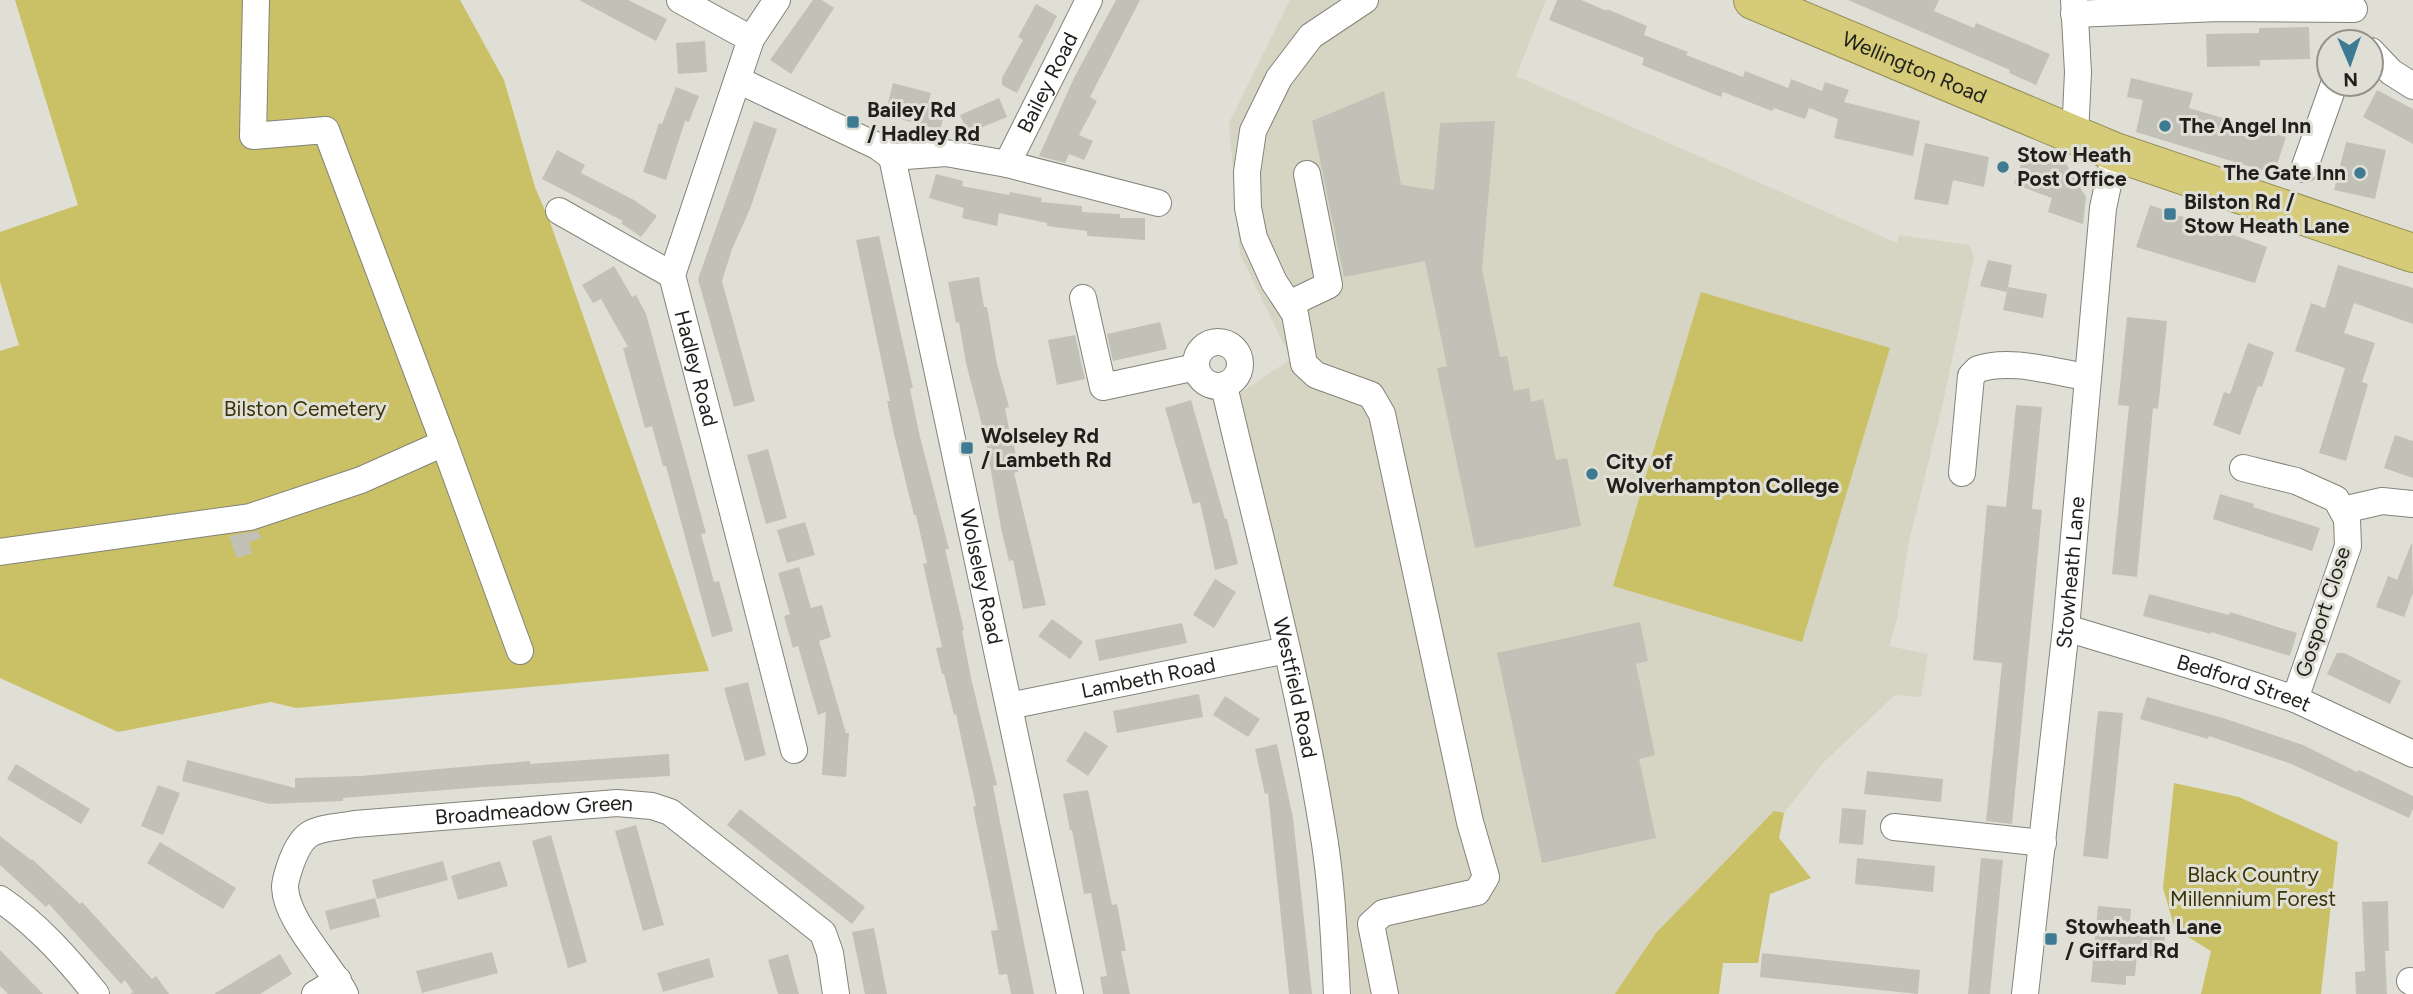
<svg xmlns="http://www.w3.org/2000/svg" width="2413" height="994" font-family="Figtree,sans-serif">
<rect width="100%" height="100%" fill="#e0dfd5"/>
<polygon fill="#d6d4c2" points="1290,0 1546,0 1516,76 1897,243 1899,235 1970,245 1974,257 1942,407 1909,541 1897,619 1889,646 1928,654 1921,697 1895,695 1823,763 1784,813 1779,838 1811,878 1770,894 1758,963 1723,963 1719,986 1704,994 1352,994 1337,850 1313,723 1240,393 1291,359 1240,254 1229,123"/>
<g fill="#cac066">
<polygon points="15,0 460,0 504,80 535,187 551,225 709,671 296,708 271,702 118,732 0,678 0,351 19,345 0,282 0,232 78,205"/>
<polygon points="1701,292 1890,348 1802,642 1613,586"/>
<polygon points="2174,783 2239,797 2338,842 2321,994 2201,994 2211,951 2175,929 2163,888"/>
<polygon points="1774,811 1784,813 1779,838 1811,878 1770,894 1758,963 1723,963 1719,994 1615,994 1656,933"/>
</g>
<g fill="#c2c1b7">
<polygon points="579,0 628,0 667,19 656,41"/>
<polygon points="813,0 822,0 834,8 791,74 770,60"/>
<polygon points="1116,0 1140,0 1090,97 1097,101 1079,135 1093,141 1084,160 1069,154 1065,163 1039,156 1074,78"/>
<polygon points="1557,0 1581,0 1607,11 1607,9 1647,26 1644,35 1688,52 1686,55 1743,77 1745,71 1788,88 1791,79 1822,91 1825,82 1849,90 1844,102 1920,121 1913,156 1834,138 1838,119 1809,108 1805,119 1774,108 1772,111 1723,92 1721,97 1642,65 1644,58 1549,20"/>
<polygon points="1848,0 1939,0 1934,11 1974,28 1976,23 2050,54 2036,85 2009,73 2010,70"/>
<polygon points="1036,4 1057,16 1017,93 1002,85 1002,78 1023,40 1018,37"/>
<polygon points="2309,27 2310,59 2260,60 2260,66 2207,67 2206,34 2259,33 2259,28"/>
<polygon points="705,41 707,72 678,74 676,43"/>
<polygon points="2131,78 2193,93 2189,108 2286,137 2274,174 2136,132 2143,100 2127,97"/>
<polygon points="893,83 931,93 928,103 946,108 940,130 885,115"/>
<polygon points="676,87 699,96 689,122 685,121 666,180 643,172 659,123 662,124"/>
<polygon points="2377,90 2413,109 2413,144 2363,117"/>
<polygon points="1384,91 1401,185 1434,190 1440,123 1495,121 1482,269 1500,357 1507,356 1514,391 1529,388 1531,402 1543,399 1556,460 1567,458 1581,526 1475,548 1437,368 1447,366 1425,261 1344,277 1312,121"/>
<polygon points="999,98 1007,117 968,133 960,115"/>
<polygon points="754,121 777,129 750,209 732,249 722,281 755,401 734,407 698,279"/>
<polygon points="2346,142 2386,150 2375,199 2334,190"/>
<polygon points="1925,143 1989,157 1984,187 1953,180 1948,205 1914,199"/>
<polygon points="557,150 585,165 581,173 634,200 657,216 641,237 621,223 623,221 542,179"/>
<polygon points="2025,152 2066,164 2086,197 2083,224 2048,212 2052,198 2014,184"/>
<polygon points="936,174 963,181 962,186 1009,195 1010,192 1042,198 1041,202 1082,206 1082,212 1120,214 1120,218 1145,218 1145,240 1087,236 1087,231 1047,226 1047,223 999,213 997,226 962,218 964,208 929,198"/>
<polygon points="2150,205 2267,247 2255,283 2136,247"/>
<polygon points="879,236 913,388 910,389 920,437 949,549 945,549 964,630 962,631 971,678 997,785 993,786 1034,994 1011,994 1007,974 999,975 991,931 998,930 973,807 976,806 956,714 954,715 944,674 942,674 936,648 942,647 923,564 927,563 916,515 914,515 894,434 887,401 890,401 856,240"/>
<polygon points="1988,260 2012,265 2007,292 1980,286"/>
<polygon points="2338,265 2413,288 2413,324 2354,303 2344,333 2375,343 2362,382 2368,384 2346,461 2319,453 2345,368 2295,351 2311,303 2325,308"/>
<polygon points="614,266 632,297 636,295 646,314 706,533 701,534 714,582 719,581 733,631 712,637 666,466 663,466 652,426 645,428 623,348 628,347 601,299 593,303 582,285"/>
<polygon points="979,277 984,307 987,307 997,364 1009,407 1005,408 1011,439 1013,438 1018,472 1014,473 1046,605 1023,609 1013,560 1009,561 1001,528 985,437 983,438 981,421 966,363 959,322 956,323 948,282"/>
<polygon points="2008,287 2047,294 2043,318 2003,310"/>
<polygon points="2127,317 2167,321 2158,409 2153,408 2137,577 2112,574 2129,406 2118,405"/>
<polygon points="1160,322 1167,349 1113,361 1107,334"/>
<polygon points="1075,335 1085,379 1057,385 1048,340"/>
<polygon points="2248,343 2274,352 2262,387 2258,386 2240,435 2213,425 2224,392 2230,394"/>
<polygon points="1191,400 1225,519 1227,519 1238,564 1215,570 1200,502 1193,504 1165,408"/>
<polygon points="2016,405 2042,407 2032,509 2042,510 2012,824 1986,821 2002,663 1973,660 1987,505 2006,507"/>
<polygon points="2395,435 2413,441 2413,478 2384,468"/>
<polygon points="768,449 787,518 766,524 747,455"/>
<polygon points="2220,494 2254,504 2253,507 2320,528 2312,551 2213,519"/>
<polygon points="805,522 815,555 787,563 777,530"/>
<polygon points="258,531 261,538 249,542 252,553 237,558 229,536"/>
<polygon points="2412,542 2413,593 2404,617 2376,607 2388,576 2397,580"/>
<polygon points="799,567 811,608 822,605 831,637 819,641 846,733 849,733 846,777 822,775 826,712 818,715 798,646 793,648 784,616 790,614 778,573"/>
<polygon points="1215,579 1236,592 1214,628 1193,615"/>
<polygon points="2149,594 2229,615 2230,612 2297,633 2290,656 2211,632 2211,634 2143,616"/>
<polygon points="1052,619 1083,642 1070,659 1038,636"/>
<polygon points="1640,622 1648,661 1636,664 1655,755 1639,759 1656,838 1542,863 1497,653"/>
<polygon points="1182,623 1187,643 1099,661 1095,640"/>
<polygon points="2337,653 2344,653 2401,681 2390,704 2327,674"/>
<polygon points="748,682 766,755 745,761 724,688"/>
<polygon points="1199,694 1203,717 1117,733 1113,711"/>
<polygon points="1225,696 1260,719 1248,737 1213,715"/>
<polygon points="2147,697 2223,718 2303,745 2357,772 2359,770 2413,796 2413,809 2409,818 2289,763 2209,736 2208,739 2140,719"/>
<polygon points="2098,711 2123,713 2108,859 2083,856"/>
<polygon points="1085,731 1108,746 1088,776 1066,761"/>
<polygon points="1277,744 1293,818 1312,994 1289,994 1268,793 1265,794 1255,749"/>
<polygon points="669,754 670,776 483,787 343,798 343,801 269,804 182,781 187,760 295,788 295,778 360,776 530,761 530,764"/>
<polygon points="16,764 90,809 81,824 7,779"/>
<polygon points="1867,771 1943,779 1941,802 1864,794"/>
<polygon points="158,785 180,793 163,835 141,826"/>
<polygon points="1088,790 1112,905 1117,904 1126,951 1121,951 1130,994 1103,994 1100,977 1107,976 1091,893 1084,894 1072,830 1070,830 1063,794"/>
<polygon points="1842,808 1866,810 1863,845 1839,843"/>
<polygon points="740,809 865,907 852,924 727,825"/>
<polygon points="636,825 664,925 643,931 615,831"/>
<polygon points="551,835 587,962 568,968 532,841"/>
<polygon points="0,836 31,860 32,859 80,904 82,902 152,979 156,976 169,994 130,994 133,992 125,980 121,984 49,904 46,907 0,865"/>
<polygon points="160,842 236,888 223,909 147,863"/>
<polygon points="1857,858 1935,866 1933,892 1855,884"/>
<polygon points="1981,858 2003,860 1990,994 1968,994"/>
<polygon points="443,861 448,880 377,899 372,880"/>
<polygon points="500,861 508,886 458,900 451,876"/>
<polygon points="375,898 380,917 330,930 325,911"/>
<polygon points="2388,901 2389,951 2385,951 2387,994 2356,994 2355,972 2365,971 2362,902"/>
<polygon points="2098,906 2131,909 2129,933 2165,936 2163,957 2137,955 2135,976 2126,976 2126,985 2091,982"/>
<polygon points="874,928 887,994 865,994 852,932"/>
<polygon points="0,950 43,994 8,994 0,986"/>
<polygon points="492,952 498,973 422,993 416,971"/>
<polygon points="1762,953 1920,970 1918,994 1760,977"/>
<polygon points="280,954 292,974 260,994 214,994"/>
<polygon points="788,954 799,994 778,994 768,960"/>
<polygon points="709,958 714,977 663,992 657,973"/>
</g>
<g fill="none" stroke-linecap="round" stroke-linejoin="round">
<defs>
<g id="minor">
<polyline points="680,0 751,39"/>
<path id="s1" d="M777,0L751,39L672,275L794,750"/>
<polyline points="1365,0 1311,36 1279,78 1253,131 1247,172 1248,208 1254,238 1274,282 1295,314 1304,364 1316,375 1371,395 1382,414 1470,822 1486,877 1477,892 1383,913 1371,924 1385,994"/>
<polyline points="2074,0 2078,72 2075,136"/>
<polyline points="2074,14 2219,8 2354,9"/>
<polyline points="2371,51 2391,72 2413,86"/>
<polyline points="738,80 877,146 892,157 946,153 1007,164 1158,203"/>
<path id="s2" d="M892,157L1070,994"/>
<path id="s3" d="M1007,164L1089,0"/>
<polyline points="2304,169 2334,84"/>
<polyline points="559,211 672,275"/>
<polyline points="1083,298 1103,387 1196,367"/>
<polyline points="1289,304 1329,285 1307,174"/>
<circle cx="1218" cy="364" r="22"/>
<path id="s4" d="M1224,386C1258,532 1298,677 1322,825C1332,881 1334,938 1337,994"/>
<polyline points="444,443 520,651"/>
<polyline points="2243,468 2296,481 2336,499 2347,519 2348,546 2295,699"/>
<path d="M1962,473L1971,376L1978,369C2011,358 2053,372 2087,377"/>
<polyline points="2343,510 2382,501 2413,504"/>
<polyline points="0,552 250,517 361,480 444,443 326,130 253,136 256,0"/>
<path id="s5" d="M2066,628L2213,672L2295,699L2413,754"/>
<path id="s6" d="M1009,706L1287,650"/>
<polyline points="1894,827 2043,843"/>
<path d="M0,899C38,925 67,958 96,994"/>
<polyline points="2410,981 2413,983"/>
<polyline points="315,994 338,980"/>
<path id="s7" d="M345,994C329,962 286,921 285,887C285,880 288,873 290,866C304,825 316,831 355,824L617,803L652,806L670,812L823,933L830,953L836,994"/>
<path id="s8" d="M2025,994L2066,628L2103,208L2115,152"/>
</g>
<g id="highway">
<path id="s9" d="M1753,0L2115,152L2413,253"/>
</g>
</defs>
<use href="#minor" stroke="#838379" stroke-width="28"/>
<use href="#highway" stroke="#968f58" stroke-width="40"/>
<use href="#minor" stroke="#fff" stroke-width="26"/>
<use href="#highway" stroke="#d5cb79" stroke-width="38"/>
</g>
<g fill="#3e7b92" stroke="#e0dfd5" stroke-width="2.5">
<rect x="846" y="115" width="14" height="14" rx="3.5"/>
<circle cx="2165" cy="126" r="7"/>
<circle cx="2003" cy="167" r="7"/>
<circle cx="2360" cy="173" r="7"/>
<rect x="2163" y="207" width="14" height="14" rx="3.5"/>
<rect x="960" y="441" width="14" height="14" rx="3.5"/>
<circle cx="1592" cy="474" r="7"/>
<rect x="2044" y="932" width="14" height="14" rx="3.5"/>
</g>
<g text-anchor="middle" stroke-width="6" stroke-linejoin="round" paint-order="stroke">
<g font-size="21" fill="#201f1b" stroke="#e0dfd5">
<text dy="7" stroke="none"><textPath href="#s9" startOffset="175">Wellington Road</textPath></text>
<text dy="7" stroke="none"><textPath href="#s3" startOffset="91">Bailey Road</textPath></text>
<text dy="7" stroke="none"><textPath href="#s1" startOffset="392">Hadley Road</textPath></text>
<text dy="7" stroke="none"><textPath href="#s8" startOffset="424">Stowheath Lane</textPath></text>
<text dy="7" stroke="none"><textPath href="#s2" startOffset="429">Wolseley Road</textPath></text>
<text transform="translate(2323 612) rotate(-72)" y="7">Gosport Close</text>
<text dy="7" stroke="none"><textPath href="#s6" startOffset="142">Lambeth Road</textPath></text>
<text dy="7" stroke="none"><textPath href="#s5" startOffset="186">Bedford Street</textPath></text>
<text dy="7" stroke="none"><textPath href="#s4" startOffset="310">Westfield Road</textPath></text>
<text dy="7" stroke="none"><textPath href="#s7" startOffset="410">Broadmeadow Green</textPath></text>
</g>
<g font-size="21" font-weight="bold" fill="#201f1b" stroke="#e0dfd5" text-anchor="start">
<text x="867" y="117">Bailey Rd<tspan x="867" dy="24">/ Hadley Rd</tspan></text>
<text x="2179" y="133">The Angel Inn</text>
<text x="2017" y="162">Stow Heath<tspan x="2017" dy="24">Post Office</tspan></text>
<text x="2346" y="180" text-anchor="end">The Gate Inn</text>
<text x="2184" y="209">Bilston Rd /<tspan x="2184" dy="24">Stow Heath Lane</tspan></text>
<text x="981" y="443">Wolseley Rd<tspan x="981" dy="24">/ Lambeth Rd</tspan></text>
<text x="1606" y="469">City of<tspan x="1606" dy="24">Wolverhampton College</tspan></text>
<text x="2065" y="934">Stowheath Lane<tspan x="2065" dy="24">/ Giffard Rd</tspan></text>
</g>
<g font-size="21" fill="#393407" stroke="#e0dfd5">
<text x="305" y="416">Bilston Cemetery</text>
<text x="2253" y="882">Black Country<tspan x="2253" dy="24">Millennium Forest</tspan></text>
</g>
</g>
<g transform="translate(2350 63) rotate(178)"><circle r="33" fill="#e0dfd5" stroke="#93928b" stroke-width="2"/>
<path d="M0-5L12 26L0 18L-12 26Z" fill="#3e7b92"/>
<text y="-10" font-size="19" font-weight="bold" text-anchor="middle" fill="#201f1b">N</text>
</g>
</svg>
